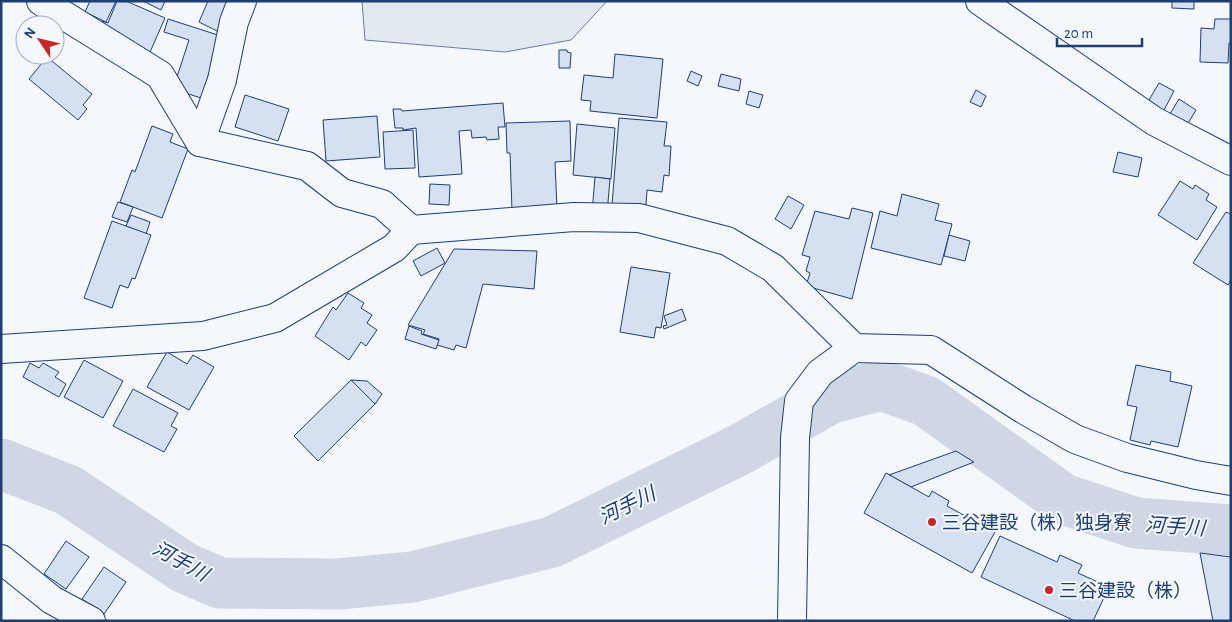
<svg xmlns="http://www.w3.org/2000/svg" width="1232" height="622" font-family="'Alegreya Sans','Noto Sans JP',sans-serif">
<rect width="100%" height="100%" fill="#f4f7fb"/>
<polygon fill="#e3e9f0" stroke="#687fa3" points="362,1 607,1 571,40 505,52 365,40"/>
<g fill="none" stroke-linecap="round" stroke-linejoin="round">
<polyline stroke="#cfd7e4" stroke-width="51" points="1,464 68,490 185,568 220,583 338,584 413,577 552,542 739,450 829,399 881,385 926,401 1063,499 1136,523 1231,530"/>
</g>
<g fill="#d5e0f0" stroke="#1d3f73">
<polygon points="90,1 116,1 106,22 85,12"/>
<polygon points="117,1 126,1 165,18 143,68 92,42 102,21 108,23"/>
<polygon points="143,1 165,1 161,10"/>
<polygon points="208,1 231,1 217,31 199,22"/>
<polygon points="1172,1 1194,1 1194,9 1172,8"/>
<polygon points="168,19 221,36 201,98 173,89 189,40 164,32"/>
<polygon points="1215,19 1231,19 1231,43 1229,43 1228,63 1200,62 1201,28 1214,29"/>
<polygon points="559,50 567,50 567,52 571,53 570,68 559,68"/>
<polygon points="615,54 663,59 657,118 590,111 591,101 581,100 584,75 613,78"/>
<polygon points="47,57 92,94 83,105 87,109 78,120 29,79"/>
<polygon points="691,71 702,76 698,86 687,81"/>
<polygon points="721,74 741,79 739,91 718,86"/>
<polygon points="1159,83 1174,91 1162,114 1146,105"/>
<polygon points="976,90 986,96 981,107 970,102"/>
<polygon points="749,91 763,95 759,108 746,104"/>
<polygon points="245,95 289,109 278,141 235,127"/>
<polygon points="1179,99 1196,110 1187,125 1170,114"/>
<polygon points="503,103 505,127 498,127 499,139 487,140 486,137 472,138 471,130 459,131 462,174 419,177 416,128 403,130 403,128 395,128 393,109 401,109 402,111"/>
<polygon points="377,116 380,157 326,161 323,120"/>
<polygon points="619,118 667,122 664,146 671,146 669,176 664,175 662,192 647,190 645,219 611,217"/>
<polygon points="570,121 571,161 555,162 557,209 512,211 510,153 507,153 506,123"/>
<polygon points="577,124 615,128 611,179 573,175"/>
<polygon points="152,126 173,134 170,142 188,149 162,218 120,202 132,170 135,172"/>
<polygon points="413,130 415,168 385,169 383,132"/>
<polygon points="1118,152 1142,158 1138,177 1113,172"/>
<polygon points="595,177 610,179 607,214 592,213"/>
<polygon points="1180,181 1193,189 1195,185 1209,194 1206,200 1217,207 1197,240 1158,215"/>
<polygon points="430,184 450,185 449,205 429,204"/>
<polygon points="902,194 939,204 935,220 952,224 941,265 871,248 880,211 897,216"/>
<polygon points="788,196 804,205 791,229 775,219"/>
<polygon points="118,202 133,207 127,222 112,217"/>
<polygon points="852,208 873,213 852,299 806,286 810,273 806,271 810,257 802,255 815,211 849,219"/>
<polygon points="1226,212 1231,214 1231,280 1228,285 1193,263"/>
<polygon points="131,215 150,222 146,234 126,226"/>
<polygon points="112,221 151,235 135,279 132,278 128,288 120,285 112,308 84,298"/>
<polygon points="949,235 970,241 965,261 944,256"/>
<polygon points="437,248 445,263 421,276 413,261"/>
<polygon points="454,249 537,251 534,289 483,284 466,348 456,345 454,350 437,345 439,339 423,334 425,330 408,325"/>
<polygon points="631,267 670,273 661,328 656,327 654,338 620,332"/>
<polygon points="348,293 364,303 361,308 372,315 367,323 377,330 366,346 361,342 349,360 315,336 333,307 336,310"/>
<polygon points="682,309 686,320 664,329 663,326 667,325 664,316"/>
<polygon points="409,326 422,331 421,334 439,340 436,349 405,339"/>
<polygon points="167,352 187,364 193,355 214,367 189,410 147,387"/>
<polygon points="84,360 123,381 103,418 64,397"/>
<polygon points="30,363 39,368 43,363 59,372 55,377 66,384 59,397 23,377"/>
<polygon points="1136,365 1171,372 1170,381 1192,386 1178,447 1151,441 1150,445 1130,440 1137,407 1127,405"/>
<polygon points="351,380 375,404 318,461 294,436"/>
<polygon points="351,380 367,381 382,394 375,404"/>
<polygon points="133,389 178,413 171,426 177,429 164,452 113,426"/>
<polygon points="956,451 974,462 911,487 889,475"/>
<polygon points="886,473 929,497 932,491 949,501 947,506 969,518 972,513 984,520 981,525 995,532 972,573 864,513"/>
<polygon points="1000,536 1057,562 1060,555 1082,565 1078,573 1109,587 1093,621 1075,621 981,577"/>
<polygon points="66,541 89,557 66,589 44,574"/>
<polygon points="1200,553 1231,557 1231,621 1213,621"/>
<polygon points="104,567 126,582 104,614 82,599"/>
</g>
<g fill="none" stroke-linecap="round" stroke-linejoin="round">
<defs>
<g id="minor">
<polyline points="41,1 160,75 200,142 307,166 342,193 382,204 411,230 574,217 639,218 727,241 773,268 854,348 931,350 1023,409 1075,439 1127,458 1196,475 1231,481"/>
<polyline points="980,1 1154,121 1231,161"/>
<polyline points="200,142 222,80 234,22 242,1"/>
<polyline points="1,349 203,336 275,318 394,248 411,230"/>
<polyline points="1,559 52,600 91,621"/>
<polyline points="792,621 795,438 799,401 820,373 854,348"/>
</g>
</defs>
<use href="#minor" stroke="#1d3f73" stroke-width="30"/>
<use href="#minor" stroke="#f4f7fb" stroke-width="28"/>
</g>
<g fill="#c62828" stroke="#f4f7fb" stroke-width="2">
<circle cx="932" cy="522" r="5"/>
<circle cx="1049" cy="590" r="5"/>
</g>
<g text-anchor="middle" stroke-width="4" stroke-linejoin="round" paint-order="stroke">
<g font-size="19" fill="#1d3f73" stroke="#f4f7fb" text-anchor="start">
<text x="942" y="529">三谷建設（株）独身寮</text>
<text x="1059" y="597">三谷建設（株）</text>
</g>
<g font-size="20" font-style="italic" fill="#1d3f73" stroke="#f4f7fb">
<text transform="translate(627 505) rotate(-26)" y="7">河手川</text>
<text transform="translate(1175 526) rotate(4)" y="7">河手川</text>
<text transform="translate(181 561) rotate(29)" y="7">河手川</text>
</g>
</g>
<rect width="1232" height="622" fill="none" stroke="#1d3f73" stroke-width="5"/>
<g transform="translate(40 40) rotate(305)"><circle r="24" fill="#f4f7fb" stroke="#9eadc5"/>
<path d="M0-4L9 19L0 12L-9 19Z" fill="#c62828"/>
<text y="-8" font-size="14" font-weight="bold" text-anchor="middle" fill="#1d3f73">N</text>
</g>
<path d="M1057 38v8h85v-8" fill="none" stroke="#1d3f73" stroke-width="2.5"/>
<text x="1064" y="38" font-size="15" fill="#1d3f73" stroke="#f4f7fb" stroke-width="4" paint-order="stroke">20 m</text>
</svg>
